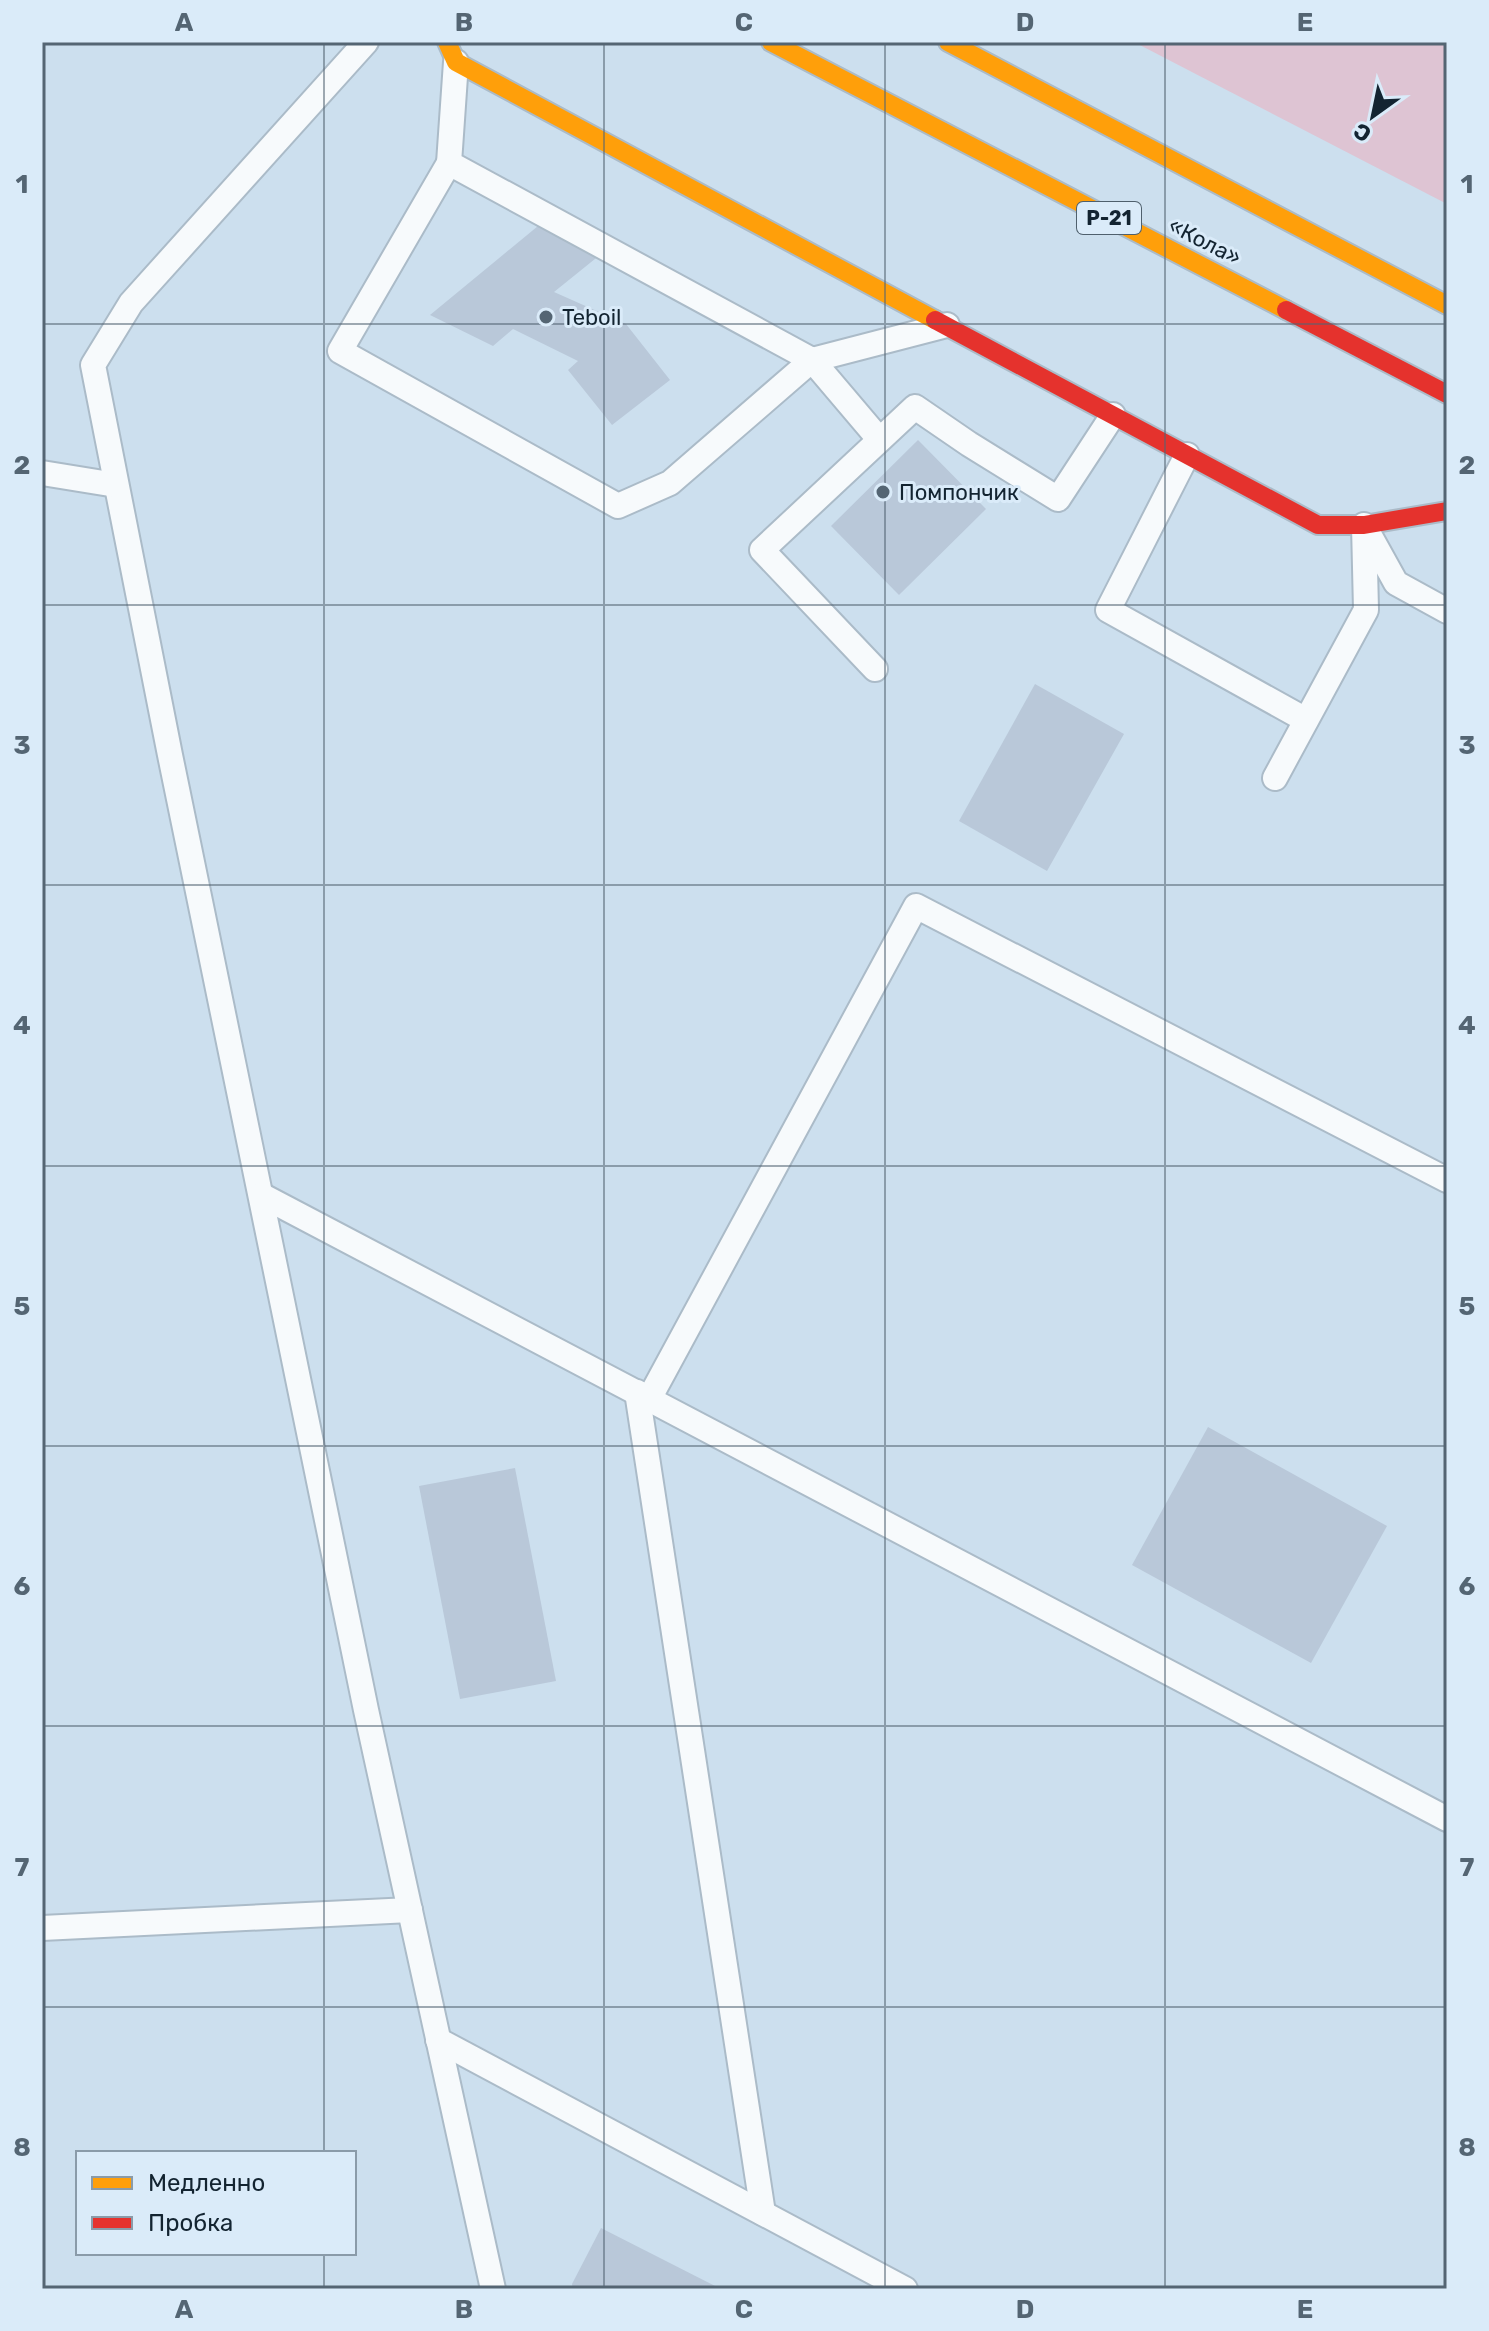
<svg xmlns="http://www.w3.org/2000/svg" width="1489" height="2331" font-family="Rubik,sans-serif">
<rect width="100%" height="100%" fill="#ccdfee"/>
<polygon fill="#dec4d3" points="1134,42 1447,42 1447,204"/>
<g fill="#b9c8d9">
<polygon points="555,212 616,242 554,292 626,324 670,380 612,425 568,370 578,361 513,329 493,346 430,315"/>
<polygon points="918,440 986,509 899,595 831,526"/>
<polygon points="1035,684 1124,734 1047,871 959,821"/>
<polygon points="1208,1427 1387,1526 1311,1663 1132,1565"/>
<polygon points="515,1468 556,1681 460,1699 419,1486"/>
<polygon points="601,2228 721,2289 573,2289 572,2284"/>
</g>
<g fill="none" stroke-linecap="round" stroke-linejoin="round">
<defs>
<g id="lane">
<polyline points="366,42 131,303 93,365 170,755 366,1710 493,2289"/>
<polyline points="456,62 449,163 812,360 947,325"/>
<polyline points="449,163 340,351 618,506 670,483 812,360 879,439"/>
<polyline points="1187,455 1108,610 1306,720"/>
<polyline points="42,473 116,485"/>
<polyline points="1365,527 1396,583 1447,611"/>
<polyline points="875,669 762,550 915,407 969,444 1058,499 1113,415"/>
<polyline points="1275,778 1366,610 1364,525"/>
<polyline points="261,1195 1447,1819"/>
<polyline points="637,1392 763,2213"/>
<polyline points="649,1399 916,906 1447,1180"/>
<polyline points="42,1928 410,1910"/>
<polyline points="438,2040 905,2289"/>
</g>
<g id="slow">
<polyline points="447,42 456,62 935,320"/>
<polyline points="771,42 1286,310"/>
<polyline points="948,42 1447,305"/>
</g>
<g id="jam">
<polyline points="1286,310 1447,394"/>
<polyline points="935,320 1318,525 1364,525 1447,511"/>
</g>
</defs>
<use href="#lane" stroke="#abbbc8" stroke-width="28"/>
<use href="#slow" stroke="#abbbc8" stroke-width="22"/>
<use href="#jam" stroke="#abbbc8" stroke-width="22"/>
<use href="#lane" stroke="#f7fafc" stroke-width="24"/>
<use href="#slow" stroke="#ff9f0a" stroke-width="18"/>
<use href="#jam" stroke="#e5322d" stroke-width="18"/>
</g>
<path fill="none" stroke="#546573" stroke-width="2" stroke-opacity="0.55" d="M324,42V2153M604,42V2289M885,42V2289M1165,42V2289M42,324H1447M42,605H1447M42,885H1447M42,1166H1447M42,1446H1447M42,1726H1447M42,2007H1447M324,2253V2289"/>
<g fill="#546573" stroke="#daebf9" stroke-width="3">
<circle cx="546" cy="317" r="8"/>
<circle cx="883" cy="492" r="8"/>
</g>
<g text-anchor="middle" stroke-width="6" stroke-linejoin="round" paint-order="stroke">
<rect fill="#daebf9" stroke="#4f606d" stroke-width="2" x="1077" y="202" width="64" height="32" rx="6"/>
<g font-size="20" font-weight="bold" fill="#132431">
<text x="1109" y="225">Р-21</text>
</g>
<g font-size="22" fill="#132431" stroke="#daebf9">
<text transform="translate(1205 241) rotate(27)" y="8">«Кола»</text>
</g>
<g font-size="22" fill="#132431" stroke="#daebf9" text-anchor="start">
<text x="562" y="325">Teboil</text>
<text x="899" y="500">Помпончик</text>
</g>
</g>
<rect width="1489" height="2331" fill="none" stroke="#daebf9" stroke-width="88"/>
<rect x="76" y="2151" width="280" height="104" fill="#daebf9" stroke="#8a9ba9" stroke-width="2"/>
<rect x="92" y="2177" width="40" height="12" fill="#ff9f0a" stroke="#8a9ba9" stroke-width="2"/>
<text x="148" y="2191" font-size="24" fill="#132431">Медленно</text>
<rect x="92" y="2217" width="40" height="12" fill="#e5322d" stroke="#8a9ba9" stroke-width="2"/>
<text x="148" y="2231" font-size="24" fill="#132431">Пробка</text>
<g transform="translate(1373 116) rotate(213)" stroke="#daebf9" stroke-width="6" paint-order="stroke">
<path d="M0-6L14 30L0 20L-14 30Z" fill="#132431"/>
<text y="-12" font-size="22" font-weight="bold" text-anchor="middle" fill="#132431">С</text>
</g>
<rect x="44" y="44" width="1401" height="2243" fill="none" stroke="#546573" stroke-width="3"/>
<g font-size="26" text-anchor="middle" font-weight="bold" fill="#546573">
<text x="184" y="31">A</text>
<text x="464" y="31">B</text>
<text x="744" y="31">C</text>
<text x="1025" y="31">D</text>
<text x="1305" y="31">E</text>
<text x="22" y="193">1</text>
<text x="1467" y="193">1</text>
<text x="22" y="474">2</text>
<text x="1467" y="474">2</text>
<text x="22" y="754">3</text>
<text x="1467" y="754">3</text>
<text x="22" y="1034">4</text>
<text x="1467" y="1034">4</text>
<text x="22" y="1315">5</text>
<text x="1467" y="1315">5</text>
<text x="22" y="1595">6</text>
<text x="1467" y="1595">6</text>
<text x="22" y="1876">7</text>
<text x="1467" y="1876">7</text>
<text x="22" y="2156">8</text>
<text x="1467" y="2156">8</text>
<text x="184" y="2318">A</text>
<text x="464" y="2318">B</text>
<text x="744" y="2318">C</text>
<text x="1025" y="2318">D</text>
<text x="1305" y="2318">E</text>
</g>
</svg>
